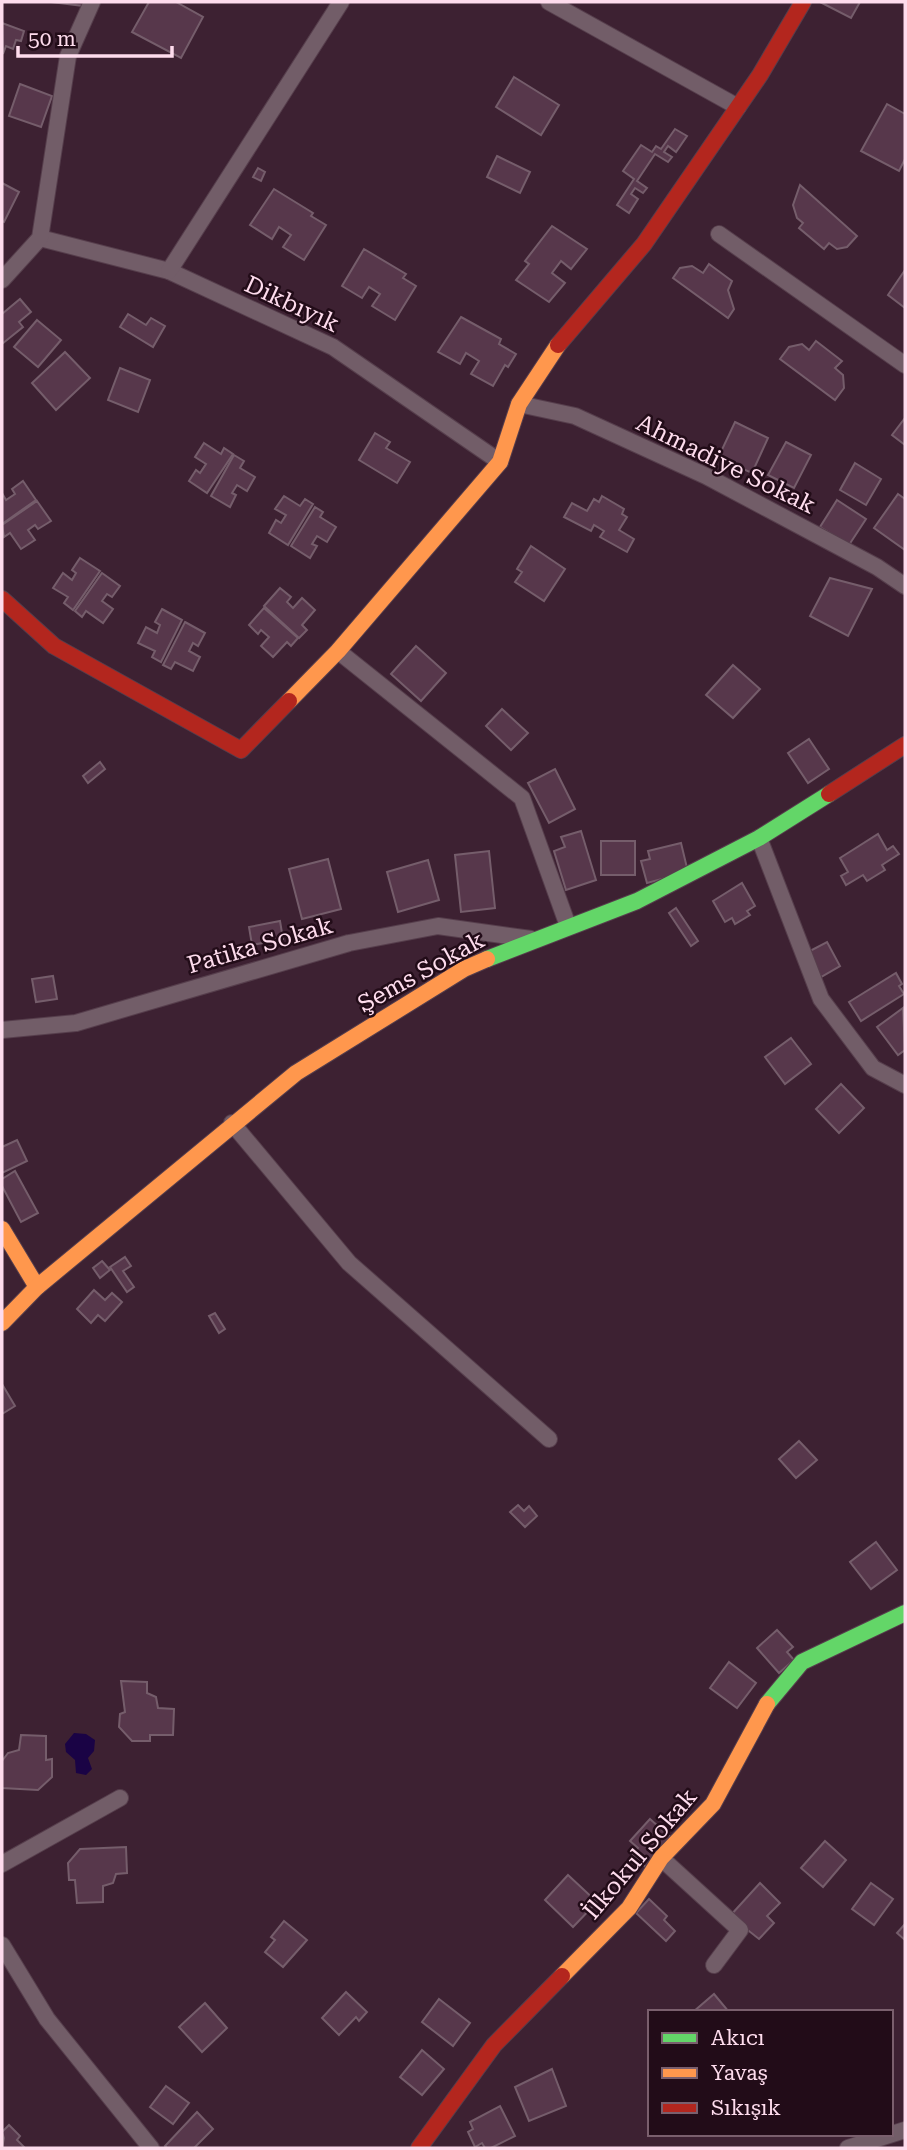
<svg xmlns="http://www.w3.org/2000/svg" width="907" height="2150" font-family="'Roboto Serif',serif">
<rect width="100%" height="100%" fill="#3d2132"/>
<polygon fill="#1a0345" points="74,1733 86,1734 95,1740 94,1751 88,1758 92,1769 86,1775 76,1773 75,1760 66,1752 65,1744"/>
<g fill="#57374b" stroke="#755d6b" stroke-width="2">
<polygon points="51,2 84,2 84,6"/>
<polygon points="149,2 176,2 203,17 181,58 132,32"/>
<polygon points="820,2 860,2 851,18"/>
<polygon points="2,23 24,31 21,41 16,40 13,49 6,46 3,54"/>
<polygon points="514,77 559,105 541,135 496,107"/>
<polygon points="20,84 52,96 41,127 9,116"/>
<polygon points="887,104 905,114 905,159 899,171 861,151"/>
<polygon points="675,129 687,136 676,152 668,146 664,152 672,157 668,162 655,154 637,181 647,188 643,193 635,188 631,194 638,199 629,213 617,205 634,179 623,171 641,145 652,152 656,146 661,149"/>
<polygon points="497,156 530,172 520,193 487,177"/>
<polygon points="258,168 265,172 261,181 253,177"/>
<polygon points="2,183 19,192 4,222 2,221"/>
<polygon points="800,185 857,236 847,247 837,249 829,243 824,249 799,228 803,223 797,218 793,205"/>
<polygon points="274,189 313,213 311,216 326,225 304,260 283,247 291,235 279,227 272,239 250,225"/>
<polygon points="552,226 587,249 571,269 561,261 552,273 565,283 549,302 516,280 529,264 525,261"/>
<polygon points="364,249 406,274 403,278 416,286 395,320 372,306 380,294 369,287 362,298 342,286"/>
<polygon points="709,264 732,281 728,290 734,309 728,318 673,278 680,268 692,266 703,273"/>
<polygon points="905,270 905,308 888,295"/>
<polygon points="20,299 31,312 19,322 23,327 2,344 2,314"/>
<polygon points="128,314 146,325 151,318 165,326 153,347 120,327"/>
<polygon points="461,317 501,339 499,344 516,354 508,367 505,365 493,386 471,374 479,361 466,353 460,364 438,352"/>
<polygon points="37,320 61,340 38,367 14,347"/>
<polygon points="816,341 842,361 835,368 843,375 844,388 835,400 780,359 789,347 802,344 809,350"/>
<polygon points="65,352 90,378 56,410 32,383"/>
<polygon points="120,368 150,380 138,412 108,400"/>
<polygon points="905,418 905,445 892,435"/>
<polygon points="735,422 768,438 752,473 718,458"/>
<polygon points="375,433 390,442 386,448 410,462 397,483 359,460"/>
<polygon points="786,442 811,455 794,488 768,475"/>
<polygon points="204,443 221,454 224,448 233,454 207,493 189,481 196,470 200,473 206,464 195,457"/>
<polygon points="234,455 244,461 240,468 255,477 247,491 237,485 232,493 236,495 230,507 211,496"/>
<polygon points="855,463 881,479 866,505 840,490"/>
<polygon points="23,481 36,500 2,524 2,493 6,500 15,494 12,489"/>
<polygon points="898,494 905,499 905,550 874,528"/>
<polygon points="284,496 300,506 305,499 313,504 288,545 269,533 276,520 281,523 286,515 275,509"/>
<polygon points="602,496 624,509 622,514 627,517 619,530 634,539 627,552 600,537 604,531 594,525 591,531 564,517 572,503 587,511 594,499 599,502"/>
<polygon points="837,500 866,519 849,545 820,527"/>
<polygon points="37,501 51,521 38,529 35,525 28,530 35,540 21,549 10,533 4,537 2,525"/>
<polygon points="315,507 323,512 320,517 336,527 327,542 317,536 312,544 317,546 310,558 291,546"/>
<polygon points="531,546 565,569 544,601 515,582 522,572 517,569"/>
<polygon points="80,558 100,571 73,610 64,603 68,597 53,588 63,573 72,580 76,573 72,570"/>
<polygon points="102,573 120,586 112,597 107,594 102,601 113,609 103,623 86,611 82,617 75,611"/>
<polygon points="830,578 872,589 848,636 810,616"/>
<polygon points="280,588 291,597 287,602 293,608 302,598 315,610 302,625 307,630 299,638 264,606"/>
<polygon points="264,608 298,638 291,646 287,642 273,657 261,646 269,637 261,630 258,634 249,625"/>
<polygon points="162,609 182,620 161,662 152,657 155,651 138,643 146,627 157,633 160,625 155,622"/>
<polygon points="185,622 205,633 198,646 193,643 189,651 200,657 193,671 175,662 171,669 163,665"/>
<polygon points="416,646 446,673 421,701 391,674"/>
<polygon points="733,665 760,689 733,718 706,695"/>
<polygon points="502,709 528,733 511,750 486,726"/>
<polygon points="809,739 829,769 808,783 788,753"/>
<polygon points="100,762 105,769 88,783 83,776"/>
<polygon points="555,769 575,809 549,823 528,783"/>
<polygon points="581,831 596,880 566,890 554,851 565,847 561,837"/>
<polygon points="878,834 887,850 893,846 899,854 882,865 885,870 867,881 863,875 846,885 841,876 848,872 840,858"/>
<rect x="601" y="841" width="34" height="34"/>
<polygon points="681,843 688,872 647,883 641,861 650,859 648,851"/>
<polygon points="489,851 495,908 461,912 455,855"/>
<polygon points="328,859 341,909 302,919 289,869"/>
<polygon points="428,860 439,900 398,912 387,872"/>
<polygon points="742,883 755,906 747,911 750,915 735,924 732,918 725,922 713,901"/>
<polygon points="676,908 698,941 691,946 669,913"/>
<polygon points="280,921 283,939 252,945 249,927"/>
<polygon points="827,942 840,966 821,977 808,952"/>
<polygon points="896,973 902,984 899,986 904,994 861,1021 849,1002"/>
<polygon points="53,976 57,999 36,1002 32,979"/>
<polygon points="903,1008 905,1050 898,1055 877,1027"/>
<polygon points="791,1038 811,1064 785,1084 765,1057"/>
<polygon points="841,1084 864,1108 839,1133 816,1109"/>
<polygon points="17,1140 27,1161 2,1173 2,1147"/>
<polygon points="15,1171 38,1213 21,1222 2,1186 2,1179"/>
<polygon points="125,1257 131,1266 123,1271 134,1287 127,1292 110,1267"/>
<polygon points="102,1261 110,1270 100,1278 93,1268"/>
<polygon points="94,1290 105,1300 112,1293 122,1302 105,1321 98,1315 91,1323 77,1309"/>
<polygon points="215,1313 225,1329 219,1333 209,1316"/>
<polygon points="2,1384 15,1406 2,1414"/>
<polygon points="799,1441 817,1460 796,1478 779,1459"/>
<polygon points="518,1505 524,1511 529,1506 537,1516 525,1527 510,1512"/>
<polygon points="876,1542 897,1570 871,1589 850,1562"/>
<polygon points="777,1630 793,1647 787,1652 794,1660 779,1673 757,1648"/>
<polygon points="729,1662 756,1683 737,1708 710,1688"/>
<polygon points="121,1681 147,1682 147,1693 156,1697 158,1708 174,1709 173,1735 150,1735 150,1741 132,1741 119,1727 120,1714 125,1712"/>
<polygon points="21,1735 46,1736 46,1760 52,1759 52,1777 38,1790 2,1788 2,1761 8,1753 19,1750"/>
<polygon points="650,1819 675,1841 649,1870 633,1855 638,1848 630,1841"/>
<polygon points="825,1841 846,1860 823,1887 801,1868"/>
<polygon points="126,1847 127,1873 116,1874 113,1883 103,1886 103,1902 77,1903 75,1880 69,1880 68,1863 80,1849"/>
<polygon points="568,1875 597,1902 573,1927 545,1900"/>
<polygon points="760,1883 780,1903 767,1916 774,1923 759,1939 730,1916"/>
<polygon points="871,1883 893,1899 874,1925 852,1909"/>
<polygon points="649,1899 667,1916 664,1920 675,1931 666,1941 636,1913"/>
<polygon points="284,1921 307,1940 283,1967 265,1952 275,1940 271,1937"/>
<polygon points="905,1924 905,1940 897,1933"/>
<polygon points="346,1992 367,2012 359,2021 356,2017 339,2035 322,2018"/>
<polygon points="714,1994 729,2012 693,2012"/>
<polygon points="439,1999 470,2023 453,2046 422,2022"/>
<polygon points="205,2003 227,2028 202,2052 179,2027"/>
<polygon points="422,2050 444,2069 422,2095 400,2077"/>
<polygon points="552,2069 566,2106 529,2121 515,2087"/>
<polygon points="166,2086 189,2103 173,2124 150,2107"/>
<polygon points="500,2106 515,2136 491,2148 485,2148 482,2143 475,2147 468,2132 473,2129 470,2122"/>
<polygon points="197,2112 213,2129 194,2148 167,2148 165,2146"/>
<polygon points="9,2125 20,2136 17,2140 25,2148 2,2148 4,2138 2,2132"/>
</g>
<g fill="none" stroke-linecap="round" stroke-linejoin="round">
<defs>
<g id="street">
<polyline points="549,2 738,107"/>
<polyline points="719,234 905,365"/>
<polyline points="40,238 169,271 333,347 500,462"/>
<polyline points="169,271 341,2"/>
<polyline points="2,280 40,238 68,56 92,2"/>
<polyline points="519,404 575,416 706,476 877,567 905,586"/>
<polyline points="338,651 522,798 568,926"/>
<polyline points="759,838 821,999 873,1068 905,1085"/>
<polyline points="2,1030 76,1023 349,943 438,926 531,939"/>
<polyline points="232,1123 349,1263 549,1439"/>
<polyline points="661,1858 740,1930 714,1965"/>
<polyline points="2,1864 120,1798"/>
<polyline points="2,1945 47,2019 151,2148"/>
<polyline points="848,2148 905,2130"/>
</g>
<g id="fast">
<polyline points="487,959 637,901 759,838 829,794"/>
<polyline points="767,1704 802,1662 905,1613"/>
</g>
<g id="slow">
<polyline points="289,701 338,651 500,462 519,404 558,345"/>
<polyline points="2,1229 37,1287"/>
<polyline points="2,1323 37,1287 296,1073 464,969 487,959"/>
<polyline points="562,1976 629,1908 661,1858 713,1804 767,1704"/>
</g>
<g id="jam">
<polyline points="558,345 644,244 760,75 803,2"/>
<polyline points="2,599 54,646 241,750 289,701"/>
<polyline points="829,794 905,745"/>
<polyline points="419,2148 494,2045 562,1976"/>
</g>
</defs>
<use href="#street" stroke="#563e4c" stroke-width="18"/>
<use href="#fast" stroke="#563e4c" stroke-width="18"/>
<use href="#slow" stroke="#563e4c" stroke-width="18"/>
<use href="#jam" stroke="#563e4c" stroke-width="18"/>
<use href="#street" stroke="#725d68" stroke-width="16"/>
<use href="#fast" stroke="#63d668" stroke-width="16"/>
<use href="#slow" stroke="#ff974d" stroke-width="16"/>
<use href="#jam" stroke="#b3261e" stroke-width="16"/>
</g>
<g text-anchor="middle" stroke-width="5" stroke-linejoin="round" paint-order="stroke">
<g font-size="24" fill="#fedced" stroke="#220c18">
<text transform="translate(292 304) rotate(25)" y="8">Dikbıyık</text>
<text transform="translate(726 464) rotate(26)" y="8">Ahmadiye Sokak</text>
<text transform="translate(260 945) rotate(-16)" y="8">Patika Sokak</text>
<text transform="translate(421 972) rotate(-29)" y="8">Şems Sokak</text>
<text transform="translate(640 1854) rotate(-50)" y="8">İlkokul Sokak</text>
</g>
</g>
<rect width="907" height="2150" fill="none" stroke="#fedced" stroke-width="7"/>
<rect x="648" y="2010" width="245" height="126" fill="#220c18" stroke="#7a5f6d" stroke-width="2"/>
<rect x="662" y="2033" width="35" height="10" fill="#63d668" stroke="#7a5f6d" stroke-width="2"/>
<text x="711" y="2045" font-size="21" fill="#fedced">Akıcı</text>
<rect x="662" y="2068" width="35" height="10" fill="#ff974d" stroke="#7a5f6d" stroke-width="2"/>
<text x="711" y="2080" font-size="21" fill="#fedced">Yavaş</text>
<rect x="662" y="2103" width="35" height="10" fill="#b3261e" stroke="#7a5f6d" stroke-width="2"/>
<text x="711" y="2115" font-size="21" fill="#fedced">Sıkışık</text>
<path d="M18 46v10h154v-10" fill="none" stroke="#fedced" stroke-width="3.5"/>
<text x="28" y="46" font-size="21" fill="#fedced" stroke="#220c18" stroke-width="5" paint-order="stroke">50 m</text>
</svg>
